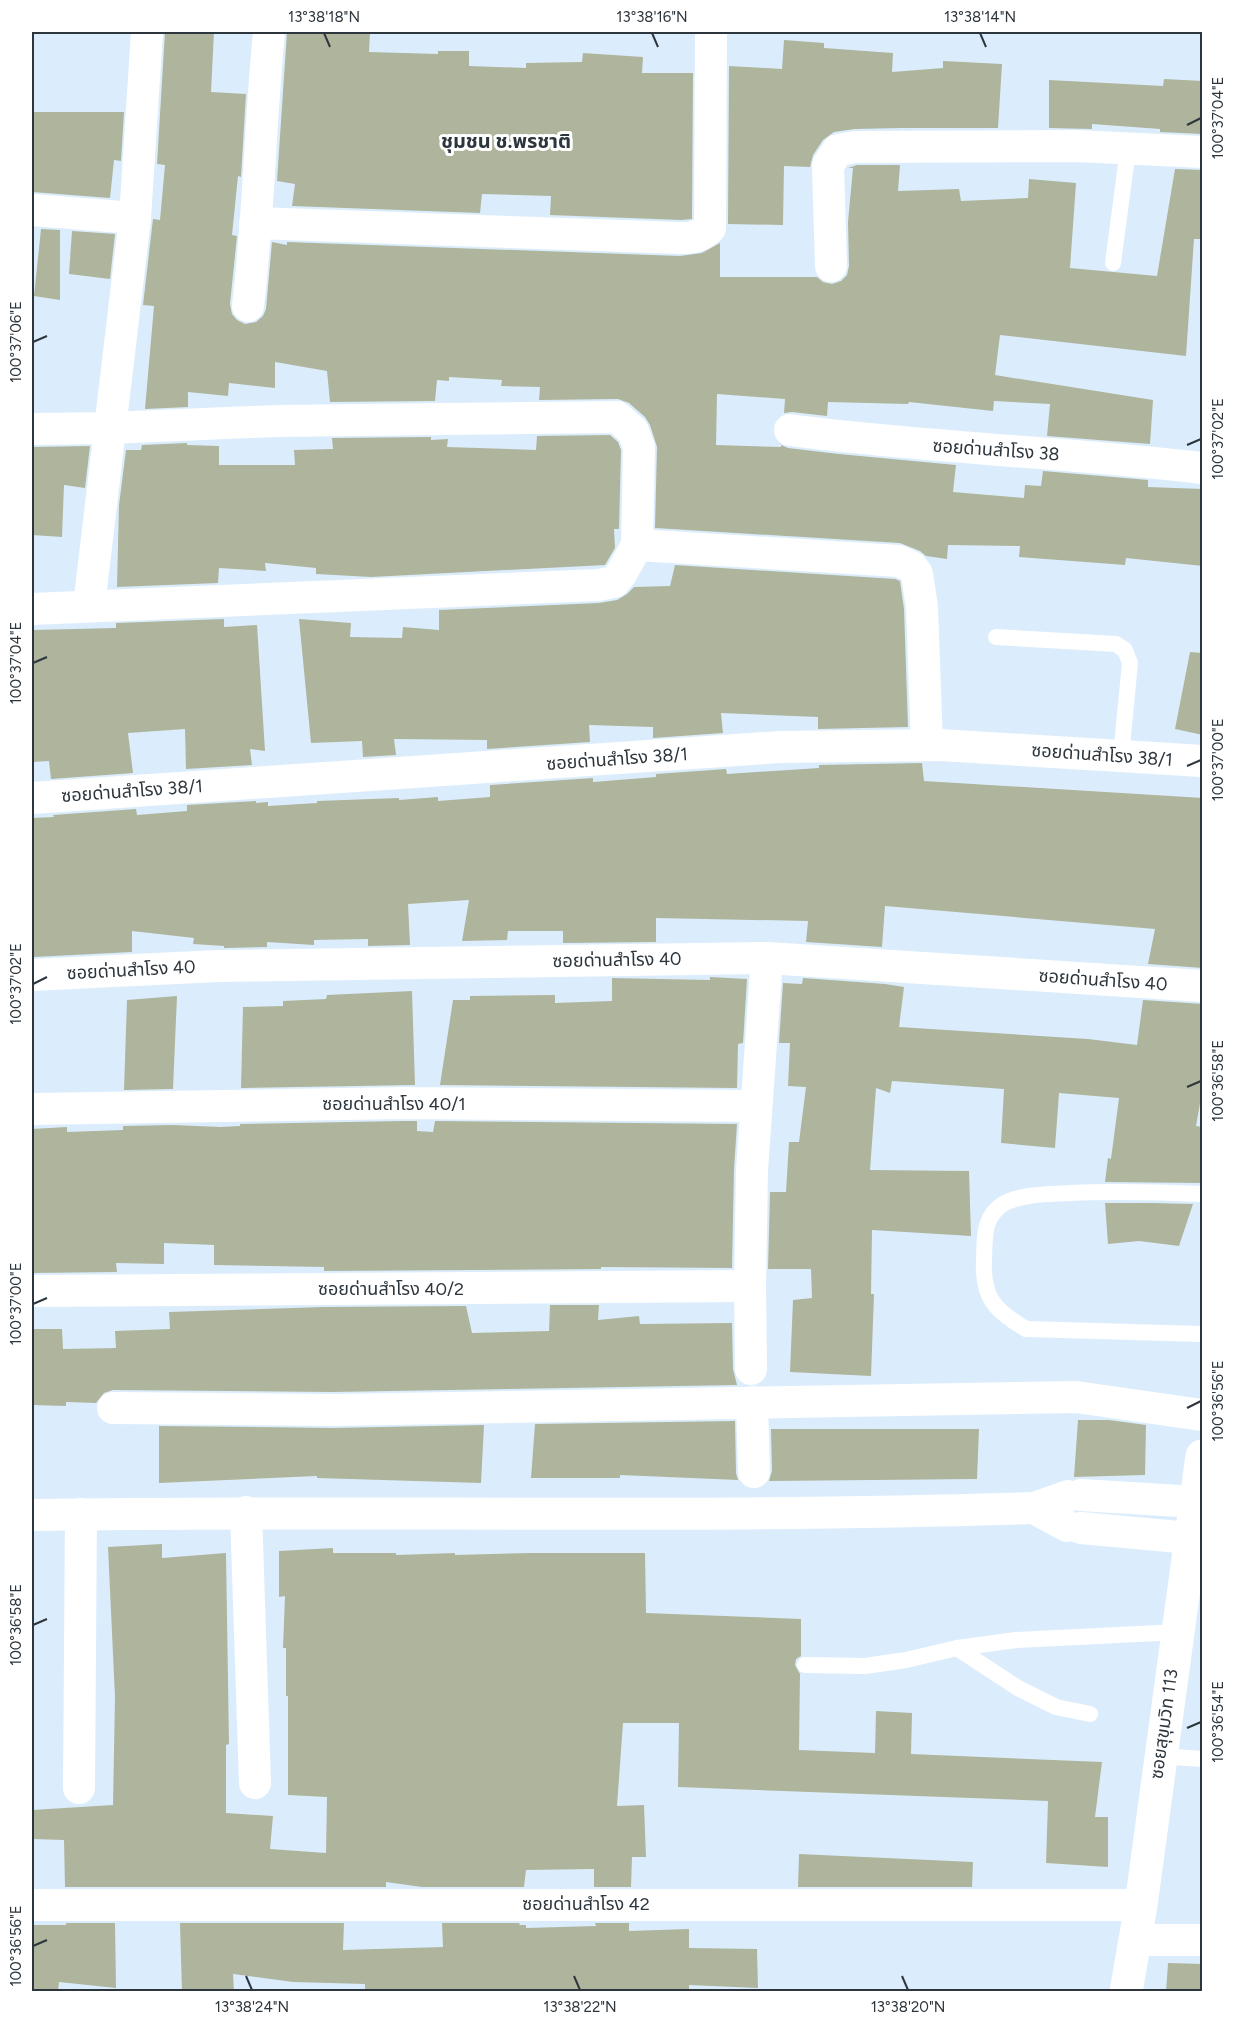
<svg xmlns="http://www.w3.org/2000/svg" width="1234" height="2023" font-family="Figtree,'Noto Sans Thai',sans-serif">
<rect width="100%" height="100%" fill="#dbedfc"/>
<g fill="#aeb59c">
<polygon points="165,32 214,32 211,92 246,94 241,177 238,176 232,235 237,236 230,304 232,314 237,320 245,324 256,322 263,316 266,309 272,242 287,245 287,242 680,256 702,253 720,243 720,277 817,277 823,282 832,284 841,281 847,275 849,266 848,222 853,168 848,168 857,165 900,165 898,191 959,189 961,201 1028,198 1029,179 1076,183 1070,268 1157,276 1175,169 1203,170 1203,239 1194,239 1186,356 1000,335 995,375 1153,400 1150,444 1047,436 1050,404 994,401 993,411 909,402 908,404 828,402 827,416 792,412 784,413 785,399 717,394 716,445 781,447 781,445 788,448 839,454 956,465 953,492 1024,498 1025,485 1041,486 1043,471 1148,480 1148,487 1203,489 1203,566 1126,558 1125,565 1019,557 1020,546 948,545 947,559 926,556 920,551 900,543 655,528 657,447 650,425 645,417 629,403 618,399 539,400 540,387 501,386 502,380 449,377 449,381 437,380 435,401 330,402 327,371 275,362 275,388 229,383 228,396 188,392 188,407 145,409 154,306 143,305 153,219 160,220 165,165 157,164"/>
<polygon points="287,32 370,32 369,52 438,54 438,51 469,51 469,66 526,68 526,63 582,62 583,53 643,57 642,73 693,73 692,219 681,220 550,215 551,196 482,194 480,213 292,206 295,184 277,181"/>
<polygon points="784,40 824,43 824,48 893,53 892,72 943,68 943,61 1002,64 998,128 902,128 855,129 834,132 823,140 813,155 810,167 784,166 783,225 728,224 729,66 782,69"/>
<polygon points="1164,79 1203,81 1203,134 1160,132 1160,129 1092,124 1092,129 1049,128 1049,80 1163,86"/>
<polygon points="32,112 124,112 121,161 114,160 110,198 32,192"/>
<polygon points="41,229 60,230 60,300 34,296"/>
<polygon points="72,231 115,234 110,279 69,274"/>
<polygon points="610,435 618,442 621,450 619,529 614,529 615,548 605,565 371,577 316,574 316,568 265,563 266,571 219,568 218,583 117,587 119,505 126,450 141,450 142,445 187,443 187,445 219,446 219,465 295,465 294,450 333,449 332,438 431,437 431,440 448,439 447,447 536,450 537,436"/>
<polygon points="90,446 85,488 64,485 62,537 32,535 32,447"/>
<polygon points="675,565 895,579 900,581 904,609 908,727 818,729 818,717 721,713 723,733 653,738 653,727 589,725 590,742 487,749 487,740 394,739 396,755 363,757 362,741 311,743 299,619 351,623 350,637 402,638 403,627 439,630 439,610 599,603 617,600 627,594 634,587 670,586"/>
<polygon points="224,619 224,627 257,625 265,751 250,749 252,765 186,769 185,729 128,733 133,773 51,779 49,761 32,762 32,630 116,628 116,623"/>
<polygon points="1190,652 1203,653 1203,735 1175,729"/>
<polygon points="922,763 924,781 1203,798 1203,968 1148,964 1155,929 885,906 882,947 806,942 808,921 656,918 656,942 563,943 563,931 508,931 507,940 462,941 469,900 408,904 410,945 368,946 368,939 314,940 314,945 267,942 267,947 224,948 224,946 193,944 194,938 132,931 132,952 34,957 32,818 54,817 53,815 136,809 137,815 187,811 187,805 256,801 256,803 268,802 268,806 317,803 317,801 399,798 399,800 438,797 438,801 490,797 490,785 593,778 593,782 656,777 656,774 726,769 727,774 819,768 819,765"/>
<polygon points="710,977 747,979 743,1043 738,1044 737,1088 440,1085 453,1000 470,1000 470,996 555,995 555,1003 612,1001 612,978 710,980"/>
<polygon points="803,978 885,984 904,987 899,1027 1088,1039 1137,1045 1143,1000 1203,1004 1200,1092 1202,1092 1196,1126 1203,1127 1203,1175 1200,1183 1105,1182 1108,1158 1111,1159 1119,1098 1059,1093 1055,1148 1001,1143 1004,1089 892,1081 890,1093 876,1088 870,1170 969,1171 971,1236 872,1230 871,1294 874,1294 871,1376 790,1372 793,1300 812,1298 811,1269 768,1269 770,1192 786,1192 789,1142 799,1142 806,1087 788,1086 790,1043 779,1043 783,983 802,984"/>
<polygon points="412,991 415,1085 241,1088 243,1007 283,1006 283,1001 326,999 327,995"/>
<polygon points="177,996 173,1089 124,1090 127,1000"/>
<polygon points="403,1121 417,1121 417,1131 433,1132 435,1121 737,1124 734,1169 732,1268 601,1267 601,1269 324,1271 324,1267 214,1265 214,1245 164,1243 164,1264 116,1263 117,1272 32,1273 32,1129 67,1127 67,1132 123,1130 123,1126 172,1125 221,1127 240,1126 240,1124"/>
<polygon points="1105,1203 1152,1203 1193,1204 1179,1246 1139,1241 1108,1244"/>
<polygon points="550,1305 599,1305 598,1320 639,1316 640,1324 732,1323 733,1369 737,1385 332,1392 113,1390 104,1393 96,1403 66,1402 66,1406 32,1405 32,1329 62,1329 63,1349 116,1348 115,1331 170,1329 169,1312 324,1307 466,1306 472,1333 549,1331"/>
<polygon points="1078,1420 1109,1420 1146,1425 1145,1475 1074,1477"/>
<polygon points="735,1421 736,1473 738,1480 620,1475 620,1478 531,1478 535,1424"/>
<polygon points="484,1425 481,1483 317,1478 317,1476 159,1483 159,1426 332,1428"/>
<polygon points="771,1429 979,1429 977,1479 769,1481 772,1471"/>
<polygon points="162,1544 162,1558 226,1553 229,1744 226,1745 226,1813 273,1816 270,1849 326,1853 327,1797 288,1795 288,1696 286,1696 286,1648 283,1648 285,1596 279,1597 279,1551 333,1548 333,1553 396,1553 396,1555 455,1553 455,1555 532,1553 645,1553 646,1613 801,1619 801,1656 796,1659 795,1665 800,1674 799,1750 875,1753 876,1711 912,1713 911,1754 1102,1762 1095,1817 1108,1817 1108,1867 1046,1863 1048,1801 678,1787 679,1723 623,1723 617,1806 644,1805 646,1857 632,1857 631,1887 594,1887 594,1869 526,1870 524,1887 422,1887 386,1882 386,1887 65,1887 64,1840 32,1839 32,1810 113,1805 115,1697 108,1547"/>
<polygon points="799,1854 973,1862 972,1887 798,1887"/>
<polygon points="66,1923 115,1923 116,1988 59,1982 58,1992 32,1992 32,1925 66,1925"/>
<polygon points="180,1923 344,1923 343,1950 443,1947 442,1923 520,1923 519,1925 526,1925 526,1928 596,1926 595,1923 629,1923 629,1931 689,1929 689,1948 757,1949 758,1988 689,1985 689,1992 365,1992 365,1984 293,1982 233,1974 234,1992 182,1992"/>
<polygon points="1168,1963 1203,1964 1203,1992 1166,1992"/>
</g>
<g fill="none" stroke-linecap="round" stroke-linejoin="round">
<g stroke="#fff" stroke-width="16">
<polyline points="1113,263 1128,149"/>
<polyline points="996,637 1116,644 1125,650 1130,663 1121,756"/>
<path d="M1202,1194C1158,1192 1114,1191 1070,1193C1052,1194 1019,1194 1003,1204C982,1218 985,1239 984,1261C982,1299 997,1312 1026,1329L1202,1334"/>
<polyline points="957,1648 1018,1688 1056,1707 1090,1714"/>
<polyline points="805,1665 865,1666 906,1660 957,1648 1016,1640 1178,1632"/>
<polyline points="1160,1756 1202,1759"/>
</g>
<g stroke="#fff" stroke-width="32">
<polyline points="32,210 135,218"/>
<path d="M255,223L681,238C694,238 701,236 710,228L711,32"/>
<polyline points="831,266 828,165 838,150 855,147 1077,146 1202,152"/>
<path d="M248,306C259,215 260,123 269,32"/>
<polyline points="32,429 110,428 276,421 617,417 633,431 639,447 637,545 621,574 614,582 598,585 32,609"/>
<path d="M790,430C927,448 1065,452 1202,468"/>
<polyline points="637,545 899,561 912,567 917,574 922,607 927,745"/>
<polyline points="89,606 135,218 147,32"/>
<polyline points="32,798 780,747 940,745 1202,761"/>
<polyline points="32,975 218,966 767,958 1202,986"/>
<polyline points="32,1109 403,1103 756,1106"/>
<polyline points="32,1291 750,1286"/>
<polyline points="751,1369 750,1286 752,1170 767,958"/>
<polyline points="752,1402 754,1472"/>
<polyline points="113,1408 332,1410 1076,1397 1202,1415"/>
<polyline points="1081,1495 1196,1502"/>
<polyline points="246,1512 255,1783"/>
<path d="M32,1515C366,1510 700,1519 1034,1508"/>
<polyline points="1067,1526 1034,1508 1068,1496"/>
<polyline points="1081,1528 1190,1538"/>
<polyline points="79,1788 81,1514"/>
<polyline points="32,1905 1141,1905"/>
<polyline points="1135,1940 1202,1940"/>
</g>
<polyline stroke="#fff" stroke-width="33" points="1126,1992 1141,1905 1202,1456"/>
</g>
<path fill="none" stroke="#2d363d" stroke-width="2" d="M324,33L330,47M652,33L658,47M980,33L986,47M1187,125L1201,118M33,342L47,336M1187,445L1201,439M33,663L47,657M1187,766L1201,760M33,984L47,977M1187,1087L1201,1081M33,1304L47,1298M1187,1408L1201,1401M33,1625L47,1619M1187,1728L1201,1722M33,1946L47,1940M246,1976L252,1990M574,1976L580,1990M902,1976L908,1990"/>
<g text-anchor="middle" stroke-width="6" stroke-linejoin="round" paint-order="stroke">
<g font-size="18" fill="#2d363d" stroke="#fff">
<text transform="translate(996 450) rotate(4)" y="6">ซอยด่านสำโรง 38</text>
<text transform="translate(1102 755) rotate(4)" y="6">ซอยด่านสำโรง 38/1</text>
<text transform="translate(617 759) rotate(-4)" y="6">ซอยด่านสำโรง 38/1</text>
<text transform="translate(132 791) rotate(-4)" y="6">ซอยด่านสำโรง 38/1</text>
<text transform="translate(617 960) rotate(-1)" y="6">ซอยด่านสำโรง 40</text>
<text transform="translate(131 970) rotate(-3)" y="6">ซอยด่านสำโรง 40</text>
<text transform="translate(1103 980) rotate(4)" y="6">ซอยด่านสำโรง 40</text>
<text x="394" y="1110">ซอยด่านสำโรง 40/1</text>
<text x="391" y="1295">ซอยด่านสำโรง 40/2</text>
<text transform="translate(1164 1724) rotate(-82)" y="6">ซอยสุขุมวิท 113</text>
<text x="586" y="1910">ซอยด่านสำโรง 42</text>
</g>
<g font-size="20" font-weight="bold" fill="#2d363d" stroke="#fff">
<text x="506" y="148">ชุมชน ช.พรชาติ</text>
</g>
</g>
<rect width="1234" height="2023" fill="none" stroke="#ffffff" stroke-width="66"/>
<rect x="33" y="33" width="1168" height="1957" fill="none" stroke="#2d363d" stroke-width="2"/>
<g font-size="15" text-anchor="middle" fill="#2d363d">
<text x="324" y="22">13°38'18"N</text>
<text x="652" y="22">13°38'16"N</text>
<text x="980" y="22">13°38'14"N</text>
<text transform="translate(1218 118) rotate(-90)" y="5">100°37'04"E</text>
<text transform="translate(16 342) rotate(-90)" y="5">100°37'06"E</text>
<text transform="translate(1218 439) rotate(-90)" y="5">100°37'02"E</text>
<text transform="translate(16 663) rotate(-90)" y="5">100°37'04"E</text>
<text transform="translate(1218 760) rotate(-90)" y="5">100°37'00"E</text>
<text transform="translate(16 984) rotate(-90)" y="5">100°37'02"E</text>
<text transform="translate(1218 1081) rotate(-90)" y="5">100°36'58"E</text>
<text transform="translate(16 1304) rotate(-90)" y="5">100°37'00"E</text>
<text transform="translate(1218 1401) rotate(-90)" y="5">100°36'56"E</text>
<text transform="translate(16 1625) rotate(-90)" y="5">100°36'58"E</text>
<text transform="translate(1218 1722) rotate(-90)" y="5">100°36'54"E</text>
<text transform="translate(16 1946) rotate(-90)" y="5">100°36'56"E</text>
<text x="252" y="2012">13°38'24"N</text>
<text x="580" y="2012">13°38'22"N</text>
<text x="908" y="2012">13°38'20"N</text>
</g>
</svg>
